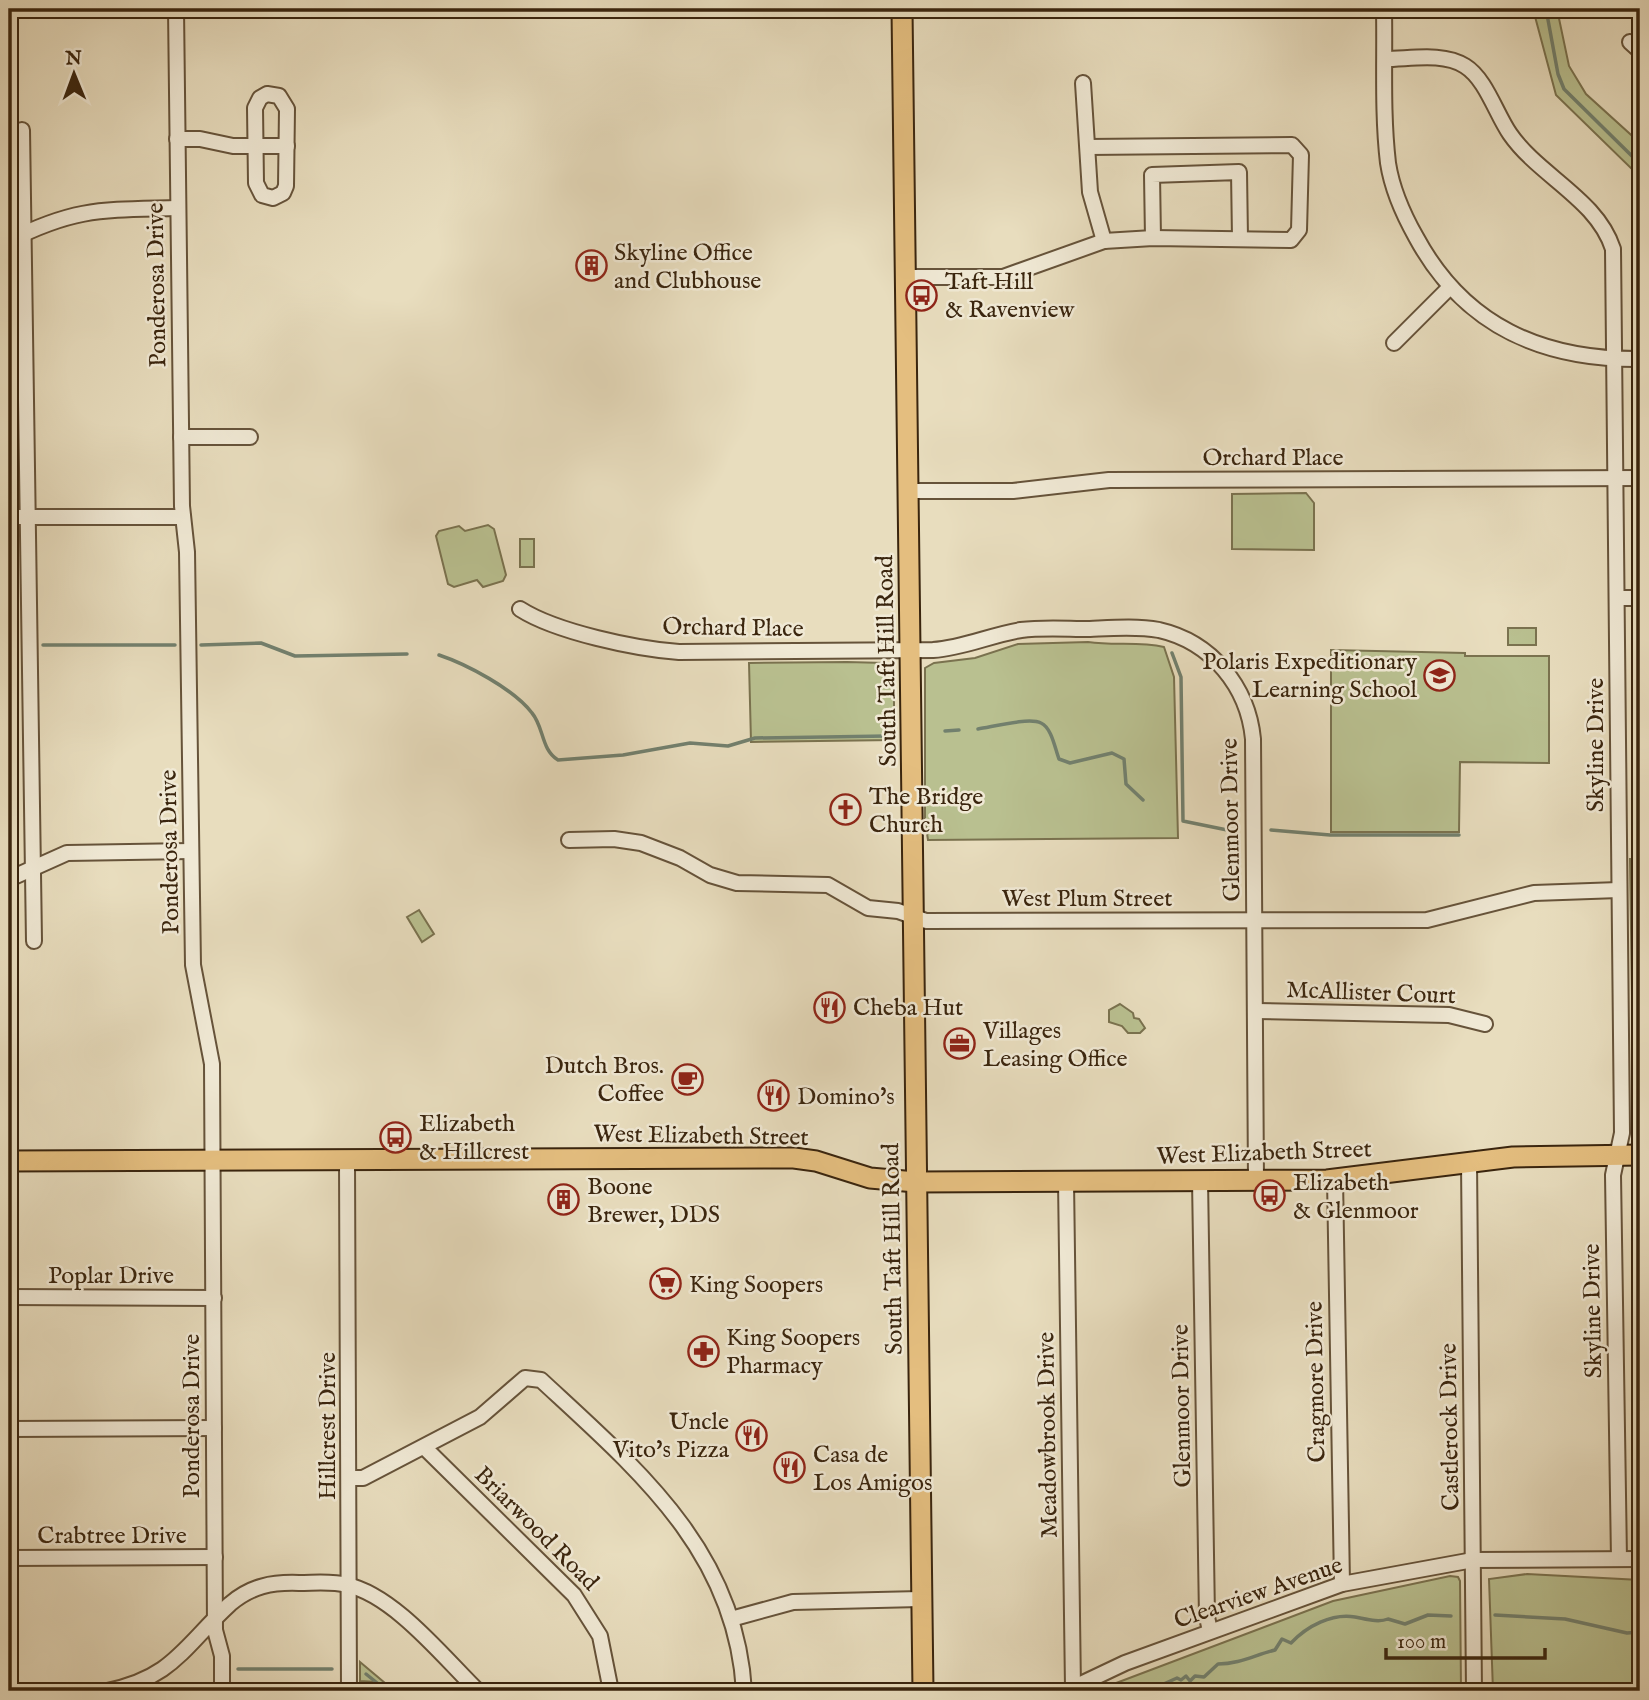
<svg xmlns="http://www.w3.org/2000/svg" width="1649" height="1700" font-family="'IM FELL English',serif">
<rect width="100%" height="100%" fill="#e8ddbe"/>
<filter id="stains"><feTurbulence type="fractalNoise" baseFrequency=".00286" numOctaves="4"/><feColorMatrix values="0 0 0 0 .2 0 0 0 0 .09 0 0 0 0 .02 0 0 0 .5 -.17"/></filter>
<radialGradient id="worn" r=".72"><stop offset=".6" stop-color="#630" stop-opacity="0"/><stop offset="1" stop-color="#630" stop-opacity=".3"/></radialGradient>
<g fill="#b9c090" stroke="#7a724f" stroke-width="2">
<polygon points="1533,9 1557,9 1569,66 1586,94 1640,143 1640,177 1556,95"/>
<polygon points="1306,493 1314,503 1314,550 1232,549 1232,494"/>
<polygon points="488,525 494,529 506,575 503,581 483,587 477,580 454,587 448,584 436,536 439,531 459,526 465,531"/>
<rect x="520" y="539" width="14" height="28"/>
<rect x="1508" y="628" width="28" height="17"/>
<path d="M1088,642C1115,646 1138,641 1164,647L1174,677L1178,838L928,840L925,820V668L934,663L975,658L1018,644Z"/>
<polygon points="1331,650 1465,653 1465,656 1549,656 1549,763 1460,762 1459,832 1331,832"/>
<polygon points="847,662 885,663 894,668 894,740 751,742 749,663"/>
<polygon points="1630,859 1640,859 1640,1134 1634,1131"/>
<polygon points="419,910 434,934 422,942 407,917"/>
<polygon points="1120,1004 1133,1013 1134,1018 1139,1019 1145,1028 1140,1033 1128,1033 1122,1026 1109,1022 1109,1010"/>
<polygon points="1527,1574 1640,1580 1640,1691 1493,1691 1489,1579"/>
<polygon points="1450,1576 1458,1577 1460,1581 1461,1691 1095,1691 1333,1601"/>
<polygon points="360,1662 385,1683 394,1684 397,1691 383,1691 376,1682 360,1681"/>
</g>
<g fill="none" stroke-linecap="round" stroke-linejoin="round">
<g stroke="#72806e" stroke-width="3.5">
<polyline points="1546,9 1558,74 1564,89 1640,164"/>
<polyline points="9,645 11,645"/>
<polyline points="43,645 175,645"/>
<polyline points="201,645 261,643 295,656 407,654"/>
<polyline points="1172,653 1181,677 1183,821 1237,832"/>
<path d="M439,655C466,664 514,689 532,713C544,727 541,750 558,760L623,755L690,743L728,746L755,738L887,736"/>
<path d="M978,729C992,727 1029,717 1041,723C1052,728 1055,749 1059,759L1070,763L1112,753L1124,759L1126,784L1143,800"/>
<polyline points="945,731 959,730"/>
<polyline points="1271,830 1330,835 1459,835"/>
<polyline points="1495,1615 1565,1619 1627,1633 1640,1632"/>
<polyline points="238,1669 332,1669"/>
<polyline points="366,1674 387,1691"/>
<path d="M1148,1691L1177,1678L1181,1680L1186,1676L1190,1681L1195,1676L1204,1677L1218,1664C1239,1664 1255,1655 1275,1650L1282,1639L1291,1643C1307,1626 1332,1613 1355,1617C1366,1619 1378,1623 1388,1619L1405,1624L1428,1615L1451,1616"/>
</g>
<defs>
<g id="minor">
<polyline points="176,9 182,506 187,552 193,965 212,1064 215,1630 222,1656 222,1691"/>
<path d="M1384,9C1385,59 1382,112 1388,163C1392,189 1403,214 1416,237C1464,326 1542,360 1640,359"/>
<polyline points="1630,42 1640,51"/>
<path d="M1385,59C1410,59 1443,52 1465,66C1486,79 1496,114 1510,134C1539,176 1597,199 1613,249L1622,1133L1613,1175L1619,1559"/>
<polyline points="1083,83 1090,192 1104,241"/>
<polygon points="267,94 279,96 287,109 286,186 283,193 273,198 262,195 256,183 255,108 260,98"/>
<polyline points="22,130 34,941"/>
<polyline points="177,139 200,139 233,146 287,146"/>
<polyline points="1153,238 1152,175 1239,172 1240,238"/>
<path d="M9,241C76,207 104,210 177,208"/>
<polyline points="905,277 1003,277 1104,241 1153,238 1291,240 1299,230 1301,155 1292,145 1088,147"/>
<polyline points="1394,343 1449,288"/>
<polyline points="181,437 250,437"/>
<polyline points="907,491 1013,491 1109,480 1640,478"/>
<polyline points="9,517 183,517"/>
<polyline points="1617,598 1640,598"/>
<path d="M520,609C556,632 636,649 679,652L933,650C964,648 990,635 1021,630C1043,627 1067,629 1090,629C1112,628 1137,626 1159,630C1212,642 1248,687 1253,739L1256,1180"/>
<polyline points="569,840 614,839 641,843 680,858 710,875 737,883 828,885 868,908 898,911 926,921 1427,920 1534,893 1619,890"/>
<polyline points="9,879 67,853 191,851"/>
<polyline points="1255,1011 1449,1015 1485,1024"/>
<polyline points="347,1160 349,1691"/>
<polyline points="1469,1162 1474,1691"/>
<polyline points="1335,1179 1342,1584"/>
<polyline points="1200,1180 1207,1617 1210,1631"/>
<polyline points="1066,1181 1073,1688"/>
<polyline points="9,1297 214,1298"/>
<polyline points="9,1429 214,1428"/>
<polyline points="424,1447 574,1595 600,1636 611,1691"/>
<path d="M350,1478H363L480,1417L525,1378L541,1380C637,1469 736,1551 744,1691"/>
<polyline points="9,1558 215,1557"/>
<polyline points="731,1619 793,1602 920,1599"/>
<polyline points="12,1691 70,1691"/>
<path d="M107,1691C173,1678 184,1646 230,1604C251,1586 272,1582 299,1583C315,1583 332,1581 347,1585C394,1595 444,1658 478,1691"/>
<polyline points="1066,1691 1125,1663 1342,1584 1473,1560 1640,1559"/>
</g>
<g id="major">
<polyline points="902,9 923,1691"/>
<polyline points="9,1161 794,1158 816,1161 870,1178 916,1182 1327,1180 1513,1157 1640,1155"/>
</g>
</defs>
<use href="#minor" stroke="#66533a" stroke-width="18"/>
<use href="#major" stroke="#3a250e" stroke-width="23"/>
<use href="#minor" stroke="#f0e9d5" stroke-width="14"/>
<use href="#major" stroke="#e4be7f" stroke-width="19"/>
</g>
<defs>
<symbol id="building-ring" viewBox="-11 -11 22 22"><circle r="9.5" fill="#f0e9d5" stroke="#8f2418" stroke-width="1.5"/><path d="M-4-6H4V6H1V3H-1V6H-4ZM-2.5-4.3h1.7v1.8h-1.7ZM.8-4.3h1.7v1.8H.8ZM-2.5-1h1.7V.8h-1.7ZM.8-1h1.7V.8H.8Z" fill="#8f2418"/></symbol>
<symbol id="bus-ring" viewBox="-11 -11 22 22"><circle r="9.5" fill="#f0e9d5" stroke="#8f2418" stroke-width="1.5"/><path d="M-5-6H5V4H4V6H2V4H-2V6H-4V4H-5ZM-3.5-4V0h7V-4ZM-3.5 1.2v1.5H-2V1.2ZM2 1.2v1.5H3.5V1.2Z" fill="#8f2418"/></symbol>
<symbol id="school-ring" viewBox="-11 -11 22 22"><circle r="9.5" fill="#f0e9d5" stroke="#8f2418" stroke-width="1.5"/><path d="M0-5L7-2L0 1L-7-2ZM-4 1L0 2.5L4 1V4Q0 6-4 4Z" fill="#8f2418"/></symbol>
<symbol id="church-ring" viewBox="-11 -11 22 22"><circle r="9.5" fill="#f0e9d5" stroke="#8f2418" stroke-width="1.5"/><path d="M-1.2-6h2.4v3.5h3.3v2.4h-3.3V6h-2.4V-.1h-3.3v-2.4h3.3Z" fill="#8f2418"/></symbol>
<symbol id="restaurant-ring" viewBox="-11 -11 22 22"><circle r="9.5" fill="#f0e9d5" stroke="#8f2418" stroke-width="1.5"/><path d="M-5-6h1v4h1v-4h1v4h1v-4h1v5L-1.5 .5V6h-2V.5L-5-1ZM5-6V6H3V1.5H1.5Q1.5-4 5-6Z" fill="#8f2418"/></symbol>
<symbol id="office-ring" viewBox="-11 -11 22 22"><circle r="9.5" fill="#f0e9d5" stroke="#8f2418" stroke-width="1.5"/><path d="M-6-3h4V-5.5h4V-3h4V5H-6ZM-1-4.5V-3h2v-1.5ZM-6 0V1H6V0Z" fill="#8f2418"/></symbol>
<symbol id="cafe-ring" viewBox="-11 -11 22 22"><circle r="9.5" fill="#f0e9d5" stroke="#8f2418" stroke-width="1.5"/><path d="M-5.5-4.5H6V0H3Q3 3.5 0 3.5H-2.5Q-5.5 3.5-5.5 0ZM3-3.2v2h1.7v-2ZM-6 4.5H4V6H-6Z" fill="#8f2418"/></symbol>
<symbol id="supermarket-ring" viewBox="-11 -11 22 22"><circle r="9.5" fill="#f0e9d5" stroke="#8f2418" stroke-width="1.5"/><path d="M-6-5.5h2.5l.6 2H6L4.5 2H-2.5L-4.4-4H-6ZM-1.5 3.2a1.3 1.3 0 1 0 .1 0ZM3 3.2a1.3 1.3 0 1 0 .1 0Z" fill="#8f2418"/></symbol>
<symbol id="pharmacy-ring" viewBox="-11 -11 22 22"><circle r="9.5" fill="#f0e9d5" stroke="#8f2418" stroke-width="1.5"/><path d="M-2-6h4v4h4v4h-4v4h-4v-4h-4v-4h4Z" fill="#8f2418"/></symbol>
</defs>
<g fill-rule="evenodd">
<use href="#building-ring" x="574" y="248" width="35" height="35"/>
<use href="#bus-ring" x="904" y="278" width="35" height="35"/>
<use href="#school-ring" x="1422" y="658" width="35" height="35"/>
<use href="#church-ring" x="828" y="792" width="35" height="35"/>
<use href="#restaurant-ring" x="812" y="990" width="35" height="35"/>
<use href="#office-ring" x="942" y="1026" width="35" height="35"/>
<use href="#cafe-ring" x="670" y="1062" width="35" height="35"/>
<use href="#restaurant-ring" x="756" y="1078" width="35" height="35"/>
<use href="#bus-ring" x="378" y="1120" width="35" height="35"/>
<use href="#bus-ring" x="1252" y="1178" width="35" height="35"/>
<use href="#building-ring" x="546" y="1182" width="35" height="35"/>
<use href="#supermarket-ring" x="648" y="1266" width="35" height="35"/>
<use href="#pharmacy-ring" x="686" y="1334" width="35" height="35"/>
<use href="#restaurant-ring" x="734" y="1418" width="35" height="35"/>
<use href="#restaurant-ring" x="772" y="1450" width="35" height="35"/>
</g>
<g text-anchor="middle" stroke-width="5" stroke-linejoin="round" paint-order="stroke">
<g font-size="24" fill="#3a250e" stroke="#f0e9d5" text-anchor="start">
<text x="614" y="260">Skyline Office<tspan x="614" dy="28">and Clubhouse</tspan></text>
<text x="945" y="289">Taft Hill<tspan x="945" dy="28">&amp; Ravenview</tspan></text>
<text x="1417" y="669" text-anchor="end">Polaris Expeditionary<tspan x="1417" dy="28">Learning School</tspan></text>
<text x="869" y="804">The Bridge<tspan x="869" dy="28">Church</tspan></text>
<text x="853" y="1015">Cheba Hut</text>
<text x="983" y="1038">Villages<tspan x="983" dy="28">Leasing Office</tspan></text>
<text x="664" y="1073" text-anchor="end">Dutch Bros.<tspan x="664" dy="28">Coffee</tspan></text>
<text x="797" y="1104">Domino's</text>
<text x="419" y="1131">Elizabeth<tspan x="419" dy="28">&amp; Hillcrest</tspan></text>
<text x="1293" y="1190">Elizabeth<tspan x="1293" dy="28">&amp; Glenmoor</tspan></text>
<text x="587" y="1194">Boone<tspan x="587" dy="28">Brewer, DDS</tspan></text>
<text x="689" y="1292">King Soopers</text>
<text x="726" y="1345">King Soopers<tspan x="726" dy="28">Pharmacy</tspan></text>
<text x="729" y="1429" text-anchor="end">Uncle<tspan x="729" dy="28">Vito's Pizza</tspan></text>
<text x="813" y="1462">Casa de<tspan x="813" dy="28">Los Amigos</tspan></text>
</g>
<g font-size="24" fill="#3a250e" stroke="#f0e9d5">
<text transform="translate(156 285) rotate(-91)" y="8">Ponderosa Drive</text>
<text x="1273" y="465">Orchard Place</text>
<text transform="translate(733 627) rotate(1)" y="8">Orchard Place</text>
<text transform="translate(886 661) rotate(-91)" y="8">South Taft Hill Road</text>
<text transform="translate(1595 745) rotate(-90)" y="8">Skyline Drive</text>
<text transform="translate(1230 820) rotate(-91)" y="8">Glenmoor Drive</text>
<text transform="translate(169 852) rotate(-91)" y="8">Ponderosa Drive</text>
<text x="1087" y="906">West Plum Street</text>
<text transform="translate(1371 992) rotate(2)" y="8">McAllister Court</text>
<text transform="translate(701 1135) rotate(1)" y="8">West Elizabeth Street</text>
<text transform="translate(1264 1152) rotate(-2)" y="8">West Elizabeth Street</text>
<text transform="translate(892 1249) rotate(-91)" y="8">South Taft Hill Road</text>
<text x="111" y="1283">Poplar Drive</text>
<text transform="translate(1592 1311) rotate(-91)" y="8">Skyline Drive</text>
<text transform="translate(1315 1382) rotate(-91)" y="8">Cragmore Drive</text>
<text transform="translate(1181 1406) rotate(-91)" y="8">Glenmoor Drive</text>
<text transform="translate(191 1416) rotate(-90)" y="8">Ponderosa Drive</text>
<text transform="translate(327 1426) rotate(-90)" y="8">Hillcrest Drive</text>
<text transform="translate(1449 1427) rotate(-91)" y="8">Castlerock Drive</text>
<text transform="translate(1047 1435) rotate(-91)" y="8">Meadowbrook Drive</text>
<text transform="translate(537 1528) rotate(45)" y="8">Briarwood Road</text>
<text x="112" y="1543">Crabtree Drive</text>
<text transform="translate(1258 1592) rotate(-19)" y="8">Clearview Avenue</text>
</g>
</g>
<rect width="1649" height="1700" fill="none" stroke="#e8ddbe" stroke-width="35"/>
<rect x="10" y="10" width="1628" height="1679" fill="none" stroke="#3a250e" stroke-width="3.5"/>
<rect x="18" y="18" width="1614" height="1665" fill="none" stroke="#3a250e" stroke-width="2"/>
<g transform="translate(74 74) rotate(359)" stroke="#f0e9d5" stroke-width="5" paint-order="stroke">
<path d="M0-5L12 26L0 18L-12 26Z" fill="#3a250e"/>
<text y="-10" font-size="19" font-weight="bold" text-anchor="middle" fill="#3a250e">N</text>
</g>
<path d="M1386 1648v10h159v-10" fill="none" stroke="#3a250e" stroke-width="3.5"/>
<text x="1397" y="1648" font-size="21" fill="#3a250e" stroke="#f0e9d5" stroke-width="5" paint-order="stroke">100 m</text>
<rect width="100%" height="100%" filter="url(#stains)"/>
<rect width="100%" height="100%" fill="url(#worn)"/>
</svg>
